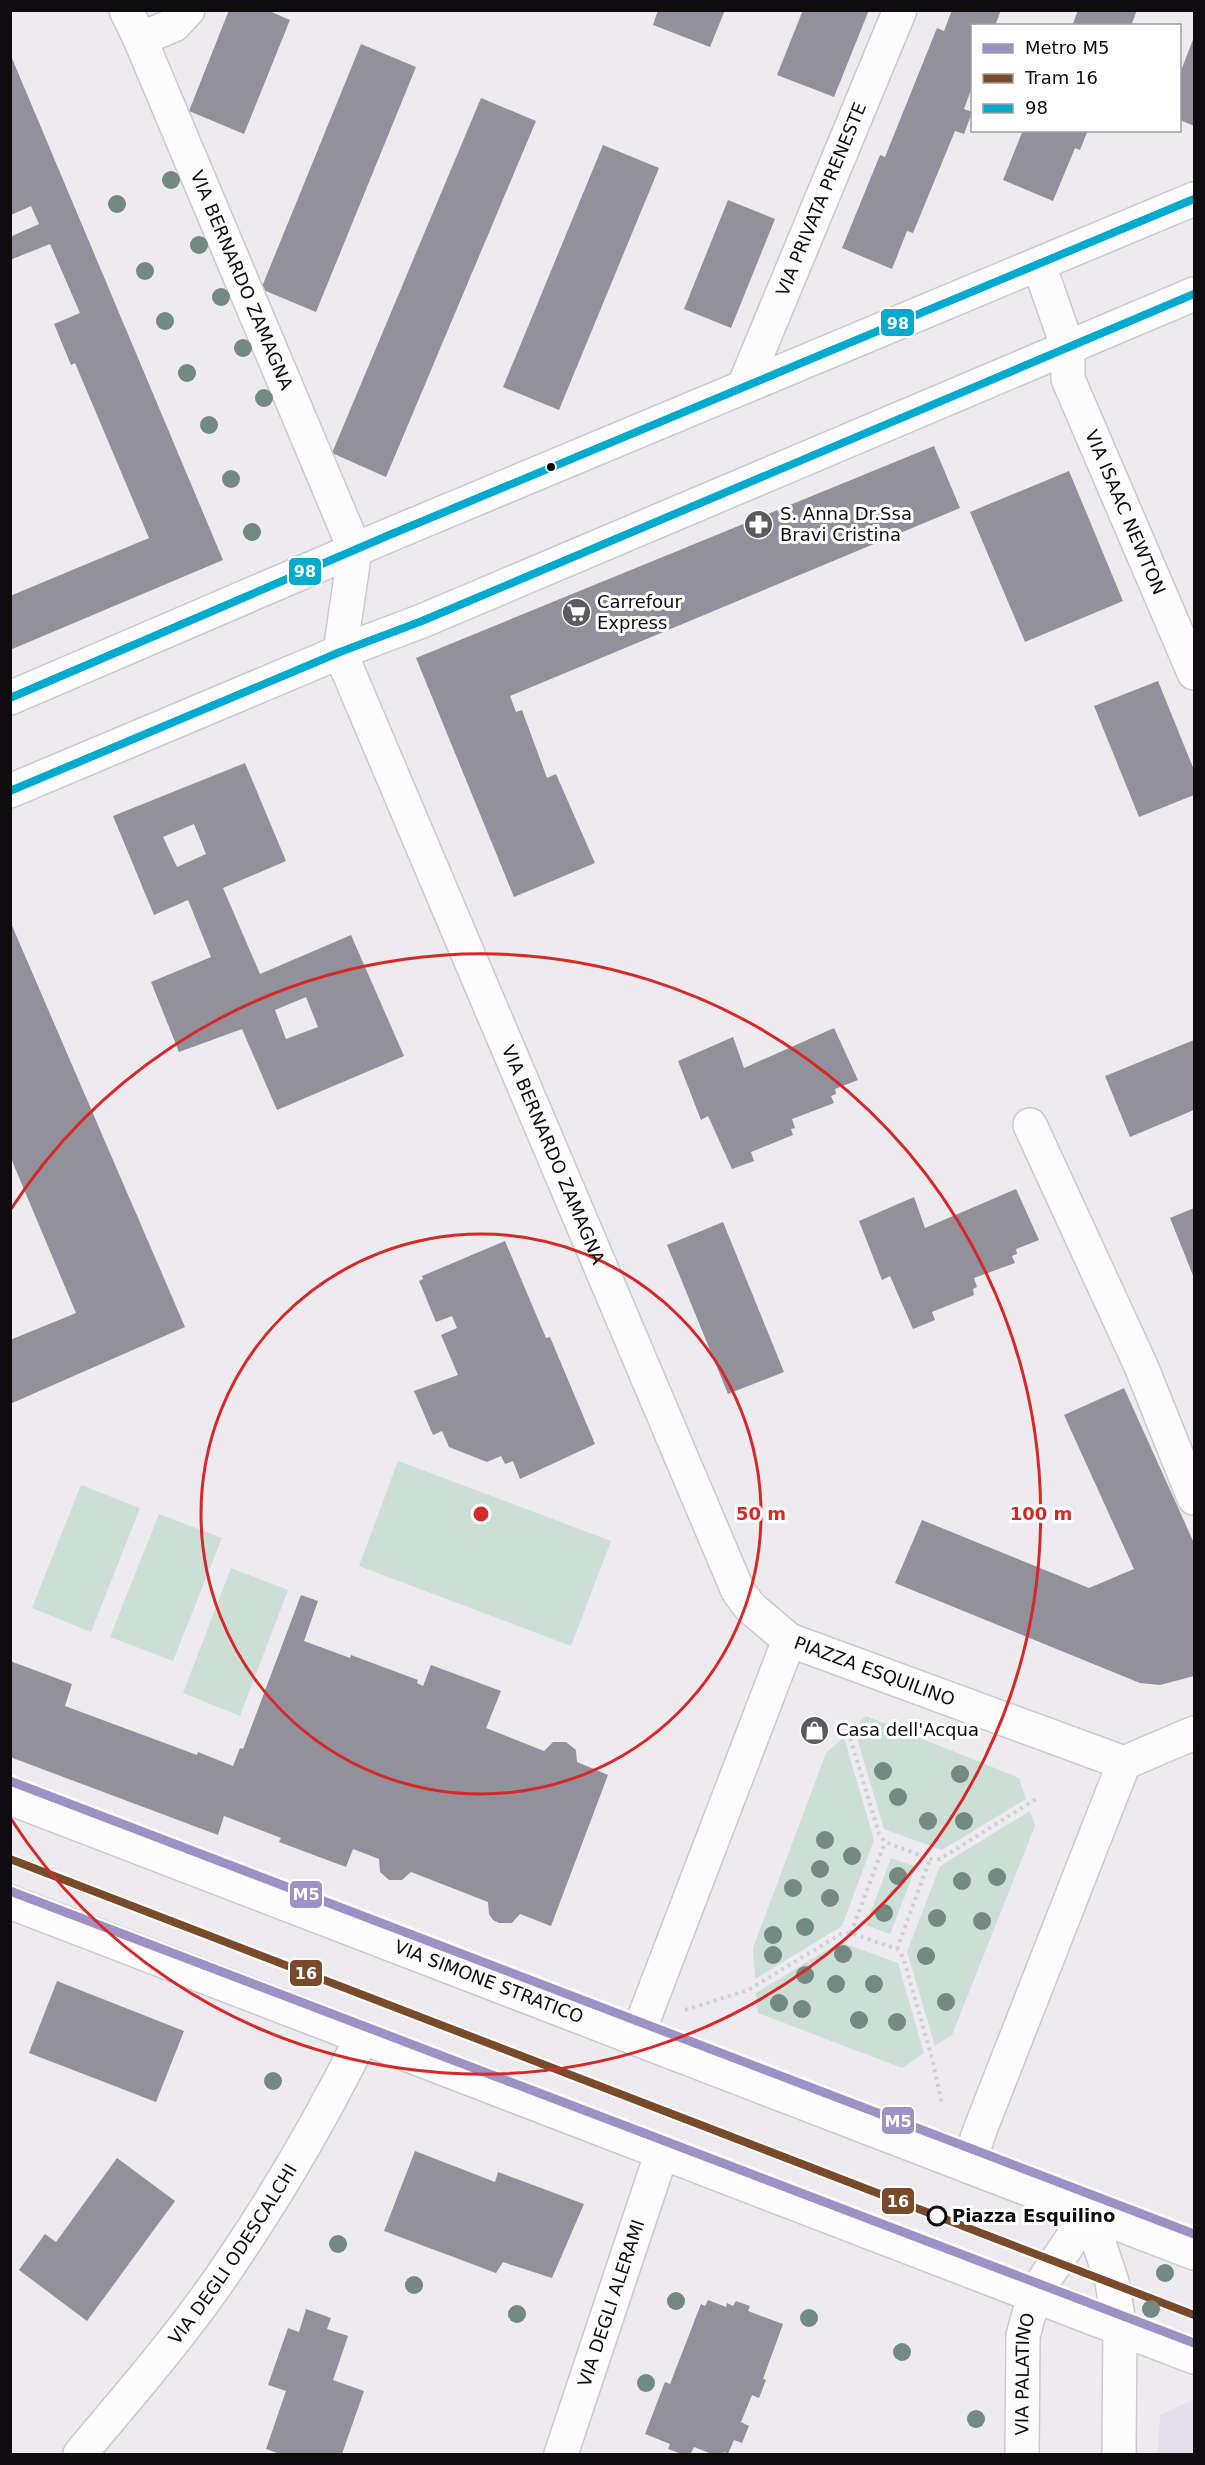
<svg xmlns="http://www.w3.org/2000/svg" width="1205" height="2465" font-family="'DejaVu Sans',sans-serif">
<rect width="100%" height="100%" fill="#edebf0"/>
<polygon fill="#e5dfea" points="1194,2399 1194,2454 1158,2454 1160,2415"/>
<g fill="#ccded6">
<polygon points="398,1461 611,1541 571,1646 359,1566"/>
<polygon points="81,1485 140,1508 91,1632 32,1608"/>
<polygon points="159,1514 222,1538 173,1661 110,1637"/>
<polygon points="231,1568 288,1590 240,1716 183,1693"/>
<polygon points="866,1716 1019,1778 1026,1799 942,1850 884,1829 854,1728"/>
<polygon points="844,1737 874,1840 842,1926 755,1979 753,1948 826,1753"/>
<polygon points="1030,1811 1035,1826 952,2035 935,2046 907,1952 940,1866"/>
<polygon points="891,1858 916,1867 890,1934 866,1925"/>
<polygon points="840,1942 898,1963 924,2053 902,2068 758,2013 756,1993"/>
</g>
<g fill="#92909b" fill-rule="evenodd">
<polygon points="229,10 267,10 290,20 244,134 189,111"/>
<polygon points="658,10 725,10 710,47 653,25"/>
<polygon points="803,10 869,10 834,97 777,75"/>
<polygon points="952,10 1001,10 995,26 972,26 972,87 964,109 972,112 964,134 955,131 913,233 907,231 892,269 842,248 880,155 885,157 937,28 944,31"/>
<polygon points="1078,10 1137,10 1131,26 1072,26"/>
<polygon points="1194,37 1194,126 1180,120 1180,73"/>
<polygon points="361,44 416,67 316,312 261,289"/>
<polygon points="11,56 223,560 10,650 10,596 149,538 75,363 71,365 54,324 80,313 50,244 10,260 10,237 39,224 31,206 11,215"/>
<polygon points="481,98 536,121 386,477 332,453"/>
<polygon points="1023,130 1088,130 1080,150 1075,148 1053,201 1003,180"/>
<polygon points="603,145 659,168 559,410 503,387"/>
<polygon points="728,200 775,219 731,328 684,309"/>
<polygon points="934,446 960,508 510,696 516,712 522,710 547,778 556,774 595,863 514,897 416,658"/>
<polygon points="1069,471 1123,601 1025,642 970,512"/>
<polygon points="1158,681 1194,770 1194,795 1139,817 1094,706"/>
<path d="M245,763L286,861L223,888L260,974L351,935L404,1056L277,1110L242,1029L179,1052L151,982L211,957L188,900L154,915L113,816ZM194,824L206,854L177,867L163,837ZM306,997L318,1027L286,1039L275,1010Z"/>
<polygon points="10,921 185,1327 10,1404 10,1340 76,1313 10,1156"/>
<polygon points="834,1028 858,1080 835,1089 836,1094 831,1096 834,1103 792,1119 795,1128 791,1129 793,1135 751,1152 754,1161 732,1169 708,1116 701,1120 678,1061 733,1037 744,1068"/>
<polygon points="1194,1040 1194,1110 1130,1137 1105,1076"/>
<polygon points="1016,1189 1039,1240 1016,1249 1017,1254 1012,1256 1015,1263 974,1278 977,1287 973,1289 974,1295 932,1312 935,1320 913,1329 890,1276 882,1280 859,1221 914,1197 925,1228"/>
<polygon points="1194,1208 1194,1278 1170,1218"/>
<polygon points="723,1222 784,1372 728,1394 667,1245"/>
<polygon points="505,1241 546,1338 550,1337 595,1444 520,1479 513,1461 505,1464 501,1456 487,1462 449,1447 442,1431 433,1435 414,1391 458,1375 441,1335 457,1328 452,1316 436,1322 419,1281 423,1279 422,1276"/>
<polygon points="1124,1388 1194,1543 1194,1676 1160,1685 1140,1683 895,1583 922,1520 1089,1588 1134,1569 1064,1415"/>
<polygon points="301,1595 318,1601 304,1641 350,1658 351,1655 418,1680 417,1683 423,1686 431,1665 501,1691 486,1728 544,1751 553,1742 566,1742 576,1750 577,1762 608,1775 551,1926 520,1914 512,1923 499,1923 493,1920 489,1914 488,1902 411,1872 402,1880 389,1880 380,1872 379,1859 353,1849 346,1867 279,1842 281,1838 224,1816 218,1835 10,1757 10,1661 72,1684 65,1706 197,1755 198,1752 233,1766 240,1748 243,1749"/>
<polygon points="57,1981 184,2031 156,2102 29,2053"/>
<polygon points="415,2151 495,2182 498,2172 584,2204 552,2278 503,2262 496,2273 384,2231"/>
<polygon points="117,2158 175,2201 87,2321 19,2270 45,2234 56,2242"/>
<polygon points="708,2300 726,2307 727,2303 733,2306 736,2301 750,2306 748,2311 783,2324 763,2379 766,2380 759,2398 752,2395 741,2422 749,2426 742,2443 734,2440 728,2454 724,2452 723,2454 712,2454 694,2447 691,2453 682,2454 668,2449 670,2444 645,2434 665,2382 670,2384 701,2304 705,2306"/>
<polygon points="306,2309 331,2318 327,2329 348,2336 333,2380 364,2391 342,2454 280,2454 266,2449 286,2391 268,2385 288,2328 299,2332"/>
</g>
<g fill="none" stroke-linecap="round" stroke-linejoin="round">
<defs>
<g id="minor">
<path id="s1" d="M126,10L140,39L355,550"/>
<polyline points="140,39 174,25 188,10"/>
<path id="s2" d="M1039,265L1068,348V379L1194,673"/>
<path id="s3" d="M744,386L900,10"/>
<path id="s4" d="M340,652L738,1591L750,1607L789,1640L1124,1763"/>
<polyline points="340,652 355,550"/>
<polyline points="10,698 387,536 1194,199"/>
<polyline points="10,791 340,652 422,621 1194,294"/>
<polyline points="1030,1125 1141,1366 1194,1498"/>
<polyline points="1124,1763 1194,1733"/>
<polyline points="636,2039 789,1640"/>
<polyline points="968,2166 980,2130 1124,1763"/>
<polyline points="1089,2213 1112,2282 1120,2328 1119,2454"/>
<path id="s5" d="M80,2454C132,2392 187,2329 232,2261C280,2190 324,2114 362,2037"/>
<path id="s6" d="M561,2454L662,2152"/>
<path id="s7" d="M1022,2454L1023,2336L1034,2295L1089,2213"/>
</g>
<g id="major">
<path id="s8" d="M10,1798L1194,2253"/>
<polyline points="10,1902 1194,2357"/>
</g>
</defs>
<use href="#minor" stroke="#cbc9cd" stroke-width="36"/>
<use href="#major" stroke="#cbc9cd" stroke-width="36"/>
<g stroke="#d0d0d1" stroke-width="4" stroke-dasharray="3 4.5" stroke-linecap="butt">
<polyline points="846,1724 879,1834 885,1842 930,1859 940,1859 1036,1799"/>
<polyline points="851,1933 885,1842"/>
<polyline points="897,1949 930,1859"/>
<polyline points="685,2010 748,1990 841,1934 851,1933 897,1949 903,1957 932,2058 942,2104"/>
</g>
<use href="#minor" stroke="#fcfcfd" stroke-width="33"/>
<use href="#major" stroke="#fcfcfd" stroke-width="33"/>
<defs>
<g id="bus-1">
<polyline points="10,698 387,536 1194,199"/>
<polyline points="10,791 340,652 422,621 1194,294"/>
</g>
</defs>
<use href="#bus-1" stroke="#fff" stroke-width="12"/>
<use href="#bus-1" stroke="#00a9ce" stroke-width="8"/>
<defs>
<polyline id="tram-1" points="10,1859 1194,2315"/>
</defs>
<use href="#tram-1" stroke="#fff" stroke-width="12"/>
<use href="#tram-1" stroke="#7a4b2a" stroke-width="8"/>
<defs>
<g id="metro-1">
<polyline points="10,1781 1194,2234"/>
<polyline points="10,1891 1194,2343"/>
</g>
</defs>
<use href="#metro-1" stroke="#fff" stroke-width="14"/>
<use href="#metro-1" stroke="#9d91c5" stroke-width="9"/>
</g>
<g fill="#728a81">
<circle cx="171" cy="180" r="9"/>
<circle cx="117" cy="204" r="9"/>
<circle cx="199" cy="245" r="9"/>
<circle cx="145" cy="271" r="9"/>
<circle cx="221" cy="297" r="9"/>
<circle cx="165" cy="321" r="9"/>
<circle cx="243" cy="348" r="9"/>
<circle cx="187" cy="373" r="9"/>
<circle cx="264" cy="398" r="9"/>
<circle cx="209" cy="425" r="9"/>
<circle cx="231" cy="479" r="9"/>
<circle cx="252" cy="532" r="9"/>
<circle cx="883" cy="1771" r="9"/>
<circle cx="960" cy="1774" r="9"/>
<circle cx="898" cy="1797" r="9"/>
<circle cx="928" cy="1821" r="9"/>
<circle cx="964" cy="1821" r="9"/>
<circle cx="825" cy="1840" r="9"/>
<circle cx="852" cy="1856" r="9"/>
<circle cx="820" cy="1869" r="9"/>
<circle cx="898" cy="1876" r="9"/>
<circle cx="997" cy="1877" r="9"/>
<circle cx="962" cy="1881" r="9"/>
<circle cx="793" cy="1888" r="9"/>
<circle cx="830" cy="1898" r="9"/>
<circle cx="884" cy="1913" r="9"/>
<circle cx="937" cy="1918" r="9"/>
<circle cx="982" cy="1921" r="9"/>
<circle cx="805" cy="1927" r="9"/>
<circle cx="773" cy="1935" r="9"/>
<circle cx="843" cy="1954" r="9"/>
<circle cx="773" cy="1955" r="9"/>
<circle cx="926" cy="1956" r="9"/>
<circle cx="805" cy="1975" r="9"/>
<circle cx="836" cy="1984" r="9"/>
<circle cx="874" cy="1984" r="9"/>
<circle cx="946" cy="2002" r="9"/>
<circle cx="779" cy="2003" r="9"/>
<circle cx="802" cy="2009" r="9"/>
<circle cx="859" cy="2020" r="9"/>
<circle cx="897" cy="2022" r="9"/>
<circle cx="273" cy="2081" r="9"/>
<circle cx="338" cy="2244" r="9"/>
<circle cx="1165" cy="2273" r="9"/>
<circle cx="414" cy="2285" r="9"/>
<circle cx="676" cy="2301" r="9"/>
<circle cx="1151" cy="2309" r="9"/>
<circle cx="517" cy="2314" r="9"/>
<circle cx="809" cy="2318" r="9"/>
<circle cx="902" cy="2352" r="9"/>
<circle cx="646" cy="2383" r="9"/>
<circle cx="976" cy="2419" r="9"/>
</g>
<g fill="none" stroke="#d62828" stroke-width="3">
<circle cx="481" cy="1514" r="280"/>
<path d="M11 1209A560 560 0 1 1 11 1819"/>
</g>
<defs>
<symbol id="pharmacy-disc" viewBox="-11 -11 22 22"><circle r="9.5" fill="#5c5a5e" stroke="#fff"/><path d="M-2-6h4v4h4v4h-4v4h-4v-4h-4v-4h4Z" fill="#fff"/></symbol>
<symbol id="supermarket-disc" viewBox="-11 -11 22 22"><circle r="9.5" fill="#5c5a5e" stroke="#fff"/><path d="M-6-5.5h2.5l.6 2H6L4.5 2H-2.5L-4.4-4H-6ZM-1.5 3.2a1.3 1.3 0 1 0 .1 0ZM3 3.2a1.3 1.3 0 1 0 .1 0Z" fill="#fff"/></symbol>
<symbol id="shop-disc" viewBox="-11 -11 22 22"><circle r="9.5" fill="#5c5a5e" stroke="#fff"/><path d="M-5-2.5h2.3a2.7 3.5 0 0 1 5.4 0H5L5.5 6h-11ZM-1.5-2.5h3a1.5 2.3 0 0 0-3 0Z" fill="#fff"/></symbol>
</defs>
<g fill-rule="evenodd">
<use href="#pharmacy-disc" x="742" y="508" width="33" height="33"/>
<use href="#supermarket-disc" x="560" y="596" width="33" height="33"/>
<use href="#shop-disc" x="798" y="1714" width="33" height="33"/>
</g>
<circle fill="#0e0c0f" stroke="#fff" stroke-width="2" cx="551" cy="467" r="5"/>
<circle fill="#fff" stroke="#0e0c0f" stroke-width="3" cx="937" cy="2216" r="9"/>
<g text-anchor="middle" stroke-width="6" stroke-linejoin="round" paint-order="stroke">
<g font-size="18" fill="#0e0c0f" stroke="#fff">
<text dy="6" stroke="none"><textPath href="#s3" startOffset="202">VIA PRIVATA PRENESTE</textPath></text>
<text dy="6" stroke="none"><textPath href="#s1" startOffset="294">VIA BERNARDO ZAMAGNA</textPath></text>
<text dy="6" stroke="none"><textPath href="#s2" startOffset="264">VIA ISAAC NEWTON</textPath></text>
<text dy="6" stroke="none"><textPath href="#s4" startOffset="546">VIA BERNARDO ZAMAGNA</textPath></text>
<text dy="6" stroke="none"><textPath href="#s4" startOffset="1182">PIAZZA ESQUILINO</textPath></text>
<text dy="6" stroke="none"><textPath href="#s8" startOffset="513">VIA SIMONE STRATICO</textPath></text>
<text dy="6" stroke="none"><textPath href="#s5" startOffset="252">VIA DEGLI ODESCALCHI</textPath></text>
<text dy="6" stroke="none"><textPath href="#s6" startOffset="159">VIA DEGLI ALERAMI</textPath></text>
<text dy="6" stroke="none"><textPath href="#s7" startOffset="80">VIA PALATINO</textPath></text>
</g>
<g font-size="18" fill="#0e0c0f" stroke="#fff" text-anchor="start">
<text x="780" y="520">S. Anna Dr.Ssa<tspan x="780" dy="21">Bravi Cristina</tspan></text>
<text x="597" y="608">Carrefour<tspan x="597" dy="21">Express</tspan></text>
<text x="836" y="1736">Casa dell'Acqua</text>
</g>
<g font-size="18" font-weight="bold" fill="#0e0c0f" stroke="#fff" text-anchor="start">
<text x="952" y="2222">Piazza Esquilino</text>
</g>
</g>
<circle cx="481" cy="1514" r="9" fill="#d62828" stroke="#fff" stroke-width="3"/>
<g font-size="18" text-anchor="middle" font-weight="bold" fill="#d62828" stroke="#fff" stroke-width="6" stroke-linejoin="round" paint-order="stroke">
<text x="761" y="1520">50 m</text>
<text x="1041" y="1520">100 m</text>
</g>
<g stroke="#fff" stroke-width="2">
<rect x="880" y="308" width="35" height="29" rx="6" fill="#00a9ce"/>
<rect x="288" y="557" width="34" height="29" rx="6" fill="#00a9ce"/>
<rect x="289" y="1880" width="34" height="29" rx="6" fill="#9d91c5"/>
<rect x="289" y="1959" width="34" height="28" rx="6" fill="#7a4b2a"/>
<rect x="881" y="2106" width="34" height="29" rx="6" fill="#9d91c5"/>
<rect x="881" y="2187" width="34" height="28" rx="6" fill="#7a4b2a"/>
</g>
<g font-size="16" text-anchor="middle" font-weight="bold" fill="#fff">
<text x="898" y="329">98</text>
<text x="305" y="577">98</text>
<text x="306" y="1900">M5</text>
<text x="306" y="1979">16</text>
<text x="898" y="2127">M5</text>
<text x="898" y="2207">16</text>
</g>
<rect width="1205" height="2465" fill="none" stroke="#0e0c0f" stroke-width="24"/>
<rect x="971" y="24" width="210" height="108" fill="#ffffff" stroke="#9f9e9f" stroke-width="1.5"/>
<rect x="983" y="44" width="30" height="9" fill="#9d91c5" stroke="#9f9e9f" stroke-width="1.5"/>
<text x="1025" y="54" font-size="18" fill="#0e0c0f">Metro M5</text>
<rect x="983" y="74" width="30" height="9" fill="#7a4b2a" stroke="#9f9e9f" stroke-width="1.5"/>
<text x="1025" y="84" font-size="18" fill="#0e0c0f">Tram 16</text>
<rect x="983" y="104" width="30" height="9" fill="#00a9ce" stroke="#9f9e9f" stroke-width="1.5"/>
<text x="1025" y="114" font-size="18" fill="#0e0c0f">98</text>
</svg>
